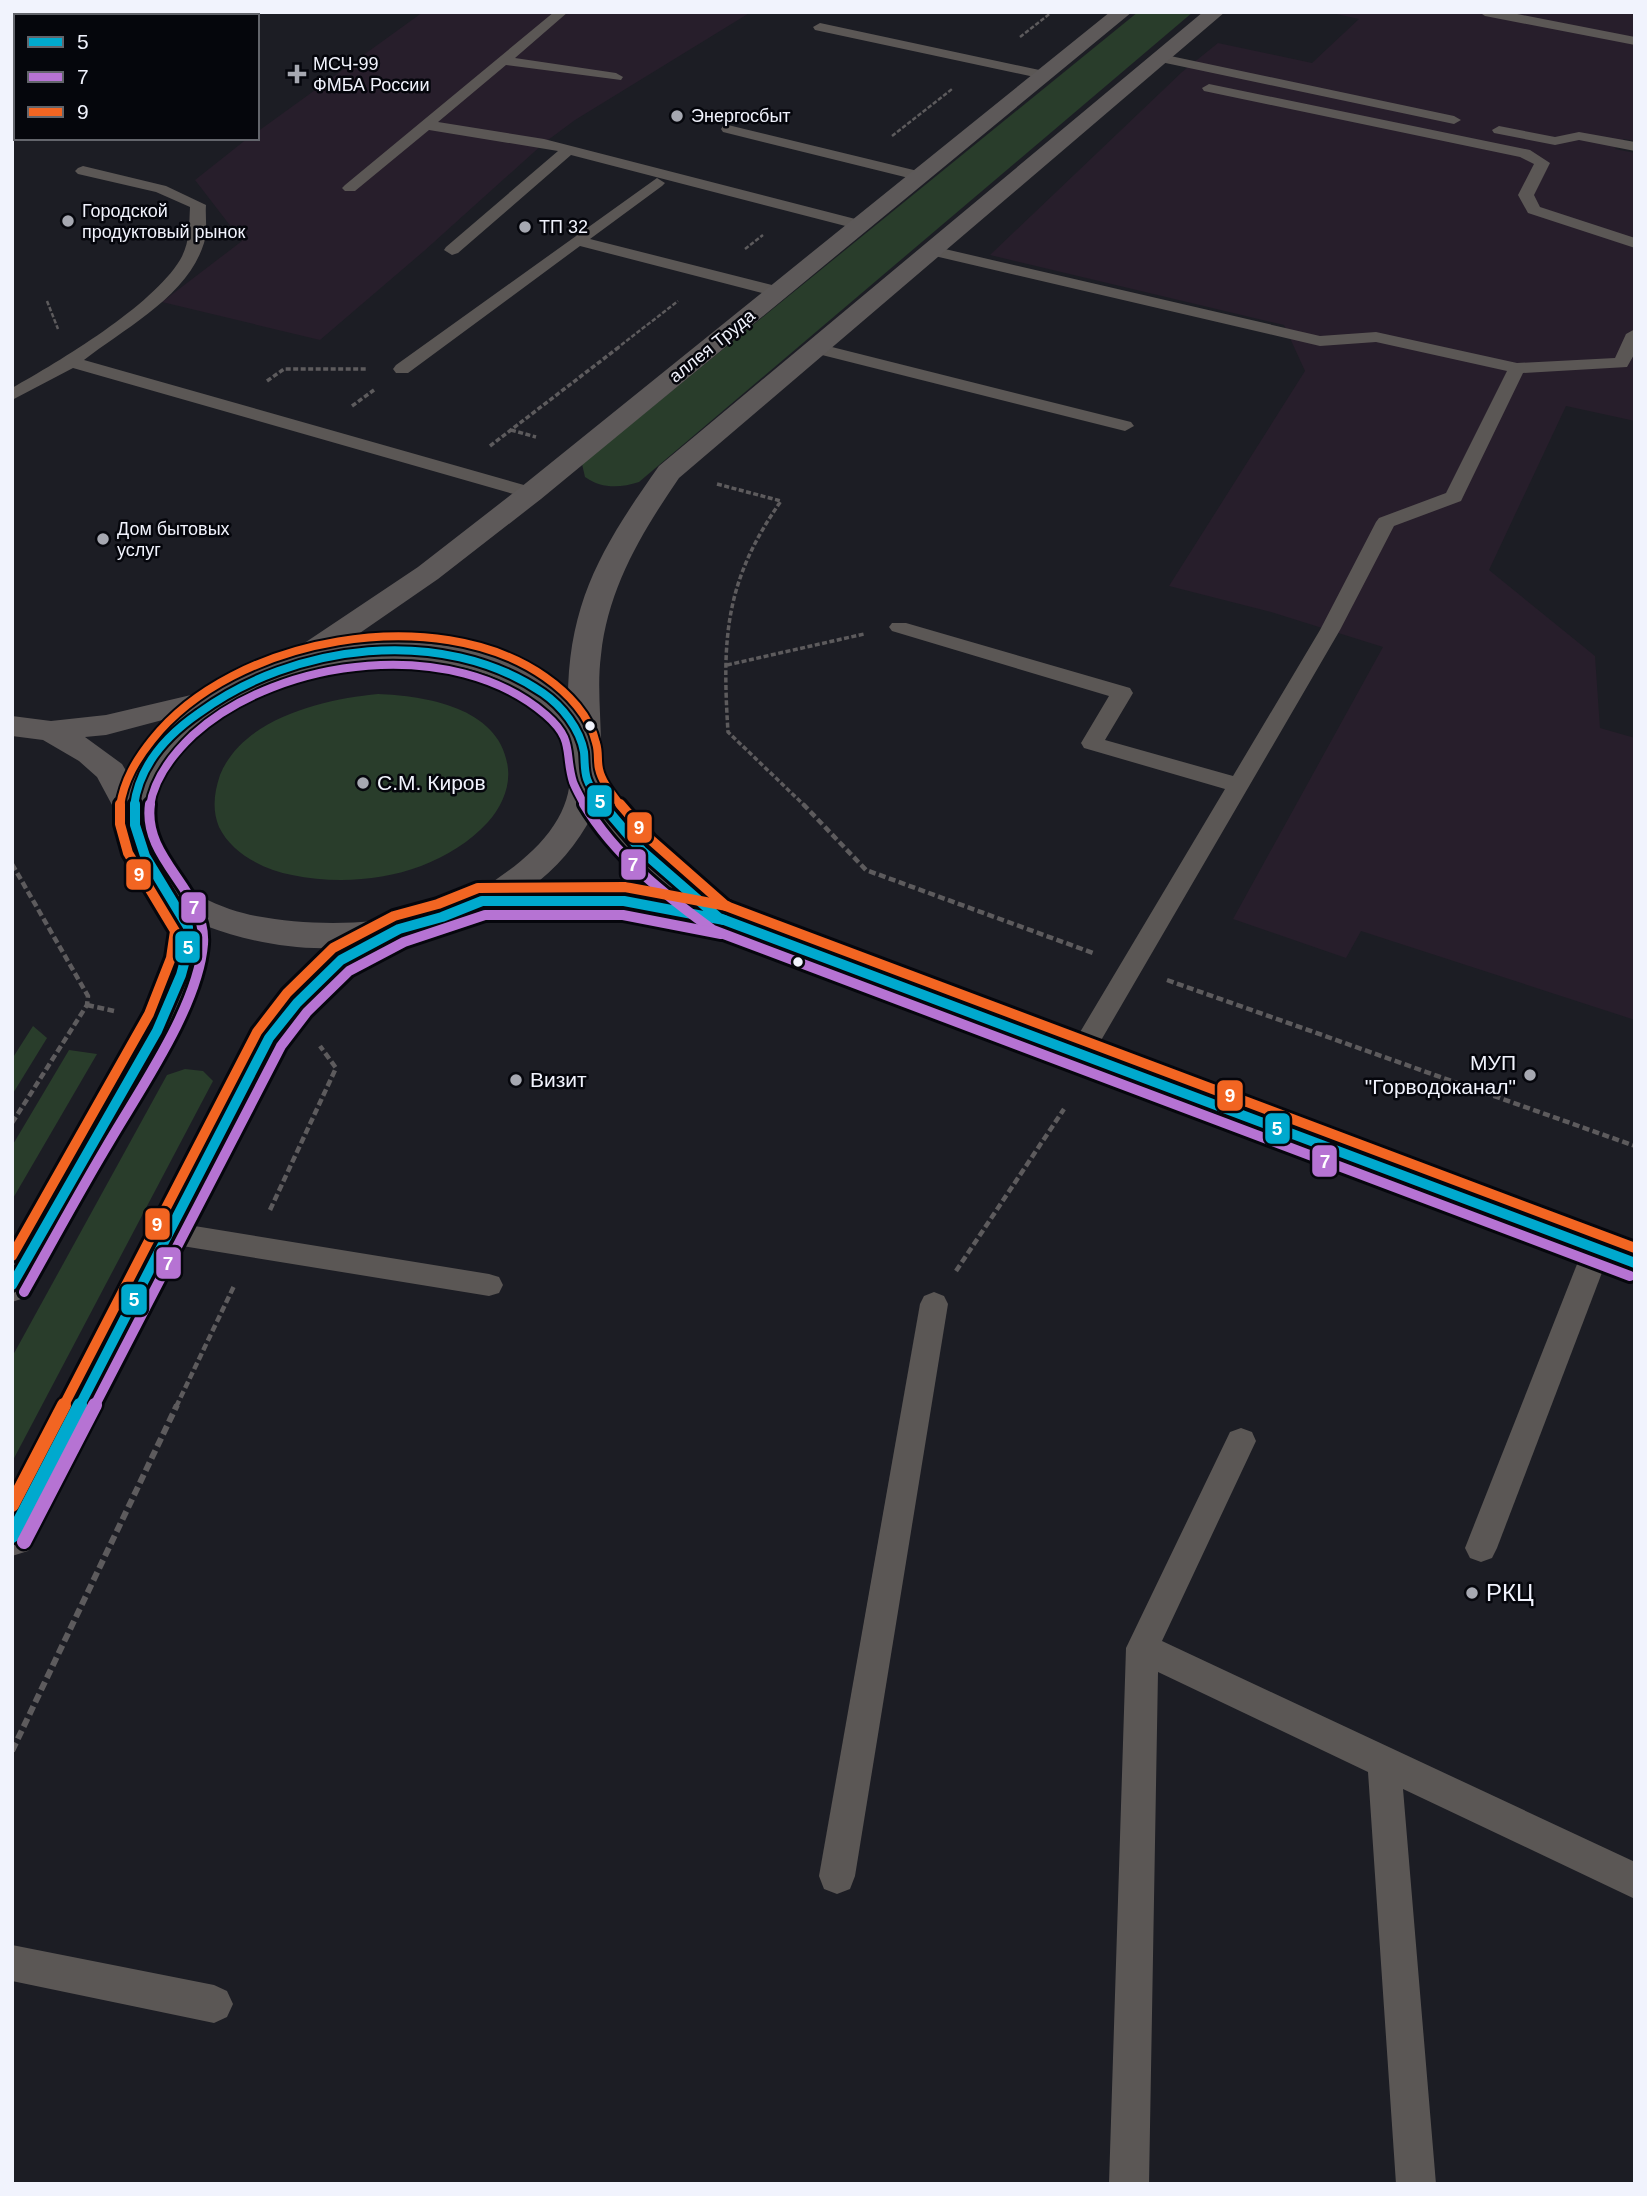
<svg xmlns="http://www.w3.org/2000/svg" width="1647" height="2196" font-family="Arial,sans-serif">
<rect width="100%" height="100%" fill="#1c1d24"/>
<g fill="#271e2b">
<polygon points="423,12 751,12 575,120 544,143 424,251 320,340 162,302 242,241 195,180 248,138 257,138 257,132"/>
<polygon points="1327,12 1635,12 1635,141 1624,139 1615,149 1635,153 1635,421 1566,406 1489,570 1595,656 1600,728 1635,738 1635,1020 1361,931 1346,958 1233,919 1383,647 1271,612 1169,586 1305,371 1284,325 990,255 1182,72 1218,43 1312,63 1359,19"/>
</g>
<g fill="#293d2b">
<path d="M1138,12H1193L639,482C620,488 602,489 585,477L582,464Z"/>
<path d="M378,694C427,696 502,708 508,769C510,788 501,808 488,822C440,874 360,889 292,875C265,870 232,854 219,827C212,810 214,793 220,775C243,718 324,699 378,694Z"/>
<polygon points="33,1026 47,1038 12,1095 12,1059"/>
<polygon points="69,1050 97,1054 12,1200 12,1146"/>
<polygon points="185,1069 203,1071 213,1081 12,1462 12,1357 167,1075"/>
</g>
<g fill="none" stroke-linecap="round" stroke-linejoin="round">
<g stroke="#5d5b5d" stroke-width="2.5" stroke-dasharray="4.5 2" stroke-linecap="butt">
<polyline points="1020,37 1052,12"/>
<polyline points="892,136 952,89"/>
<polyline points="745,249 763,235"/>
<polyline points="47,301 58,329"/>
<polyline points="616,349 678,301"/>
</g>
<g stroke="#5d5b5d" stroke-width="3.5" stroke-dasharray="5 2.5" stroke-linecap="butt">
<polyline points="267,381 284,369 366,369"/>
<polyline points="352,406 374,390"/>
<polyline points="511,430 536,437"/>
<polyline points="490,446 619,347"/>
<path d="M717,484L781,501C725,581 722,637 728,732L805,806"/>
<polyline points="727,665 864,634"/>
</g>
<g stroke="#5d5b5d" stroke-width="4.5" stroke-dasharray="7 3.5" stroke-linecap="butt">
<polyline points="803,804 866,870 1093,953"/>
<polyline points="12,864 88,996 87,1005 12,1123"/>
<polyline points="1167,980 1635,1146"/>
<polyline points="87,1005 114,1011"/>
<polyline points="270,1210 336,1068 320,1046"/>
<polyline points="956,1271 1064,1109"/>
<polyline points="176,1407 235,1284"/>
</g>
<polyline stroke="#5d5b5d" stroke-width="6" stroke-dasharray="9 4.5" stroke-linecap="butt" points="12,1751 177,1405"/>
<g fill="#5b5755" fill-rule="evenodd">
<polygon points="554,12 568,12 515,58 616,73 623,77 621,80 506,65 438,122 544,139 867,222 869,225 861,230 571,155 458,253 452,255 444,250 446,247 558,151 429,130 355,191 345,191 342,188 345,185"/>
<polygon points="1479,12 1507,12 1635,37 1635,45 1485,16"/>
<polygon points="820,23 1044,71 1051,75 1044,79 815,30 813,27"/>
<polygon points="1161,54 1454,116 1461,120 1454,124 1156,61 1154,58"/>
<polygon points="1209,84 1530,150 1550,163 1534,195 1540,207 1635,238 1635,248 1528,213 1518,195 1534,164 1520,157 1204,91 1202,88"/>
<rect x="12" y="117" width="4" height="8"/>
<polygon points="728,125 926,173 929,176 921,181 723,132 721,129 723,126"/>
<polygon points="1499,126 1555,137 1579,132 1635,142 1635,151 1579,140 1555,145 1494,133 1492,130"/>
<path d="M83,166L166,186L206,205C205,217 208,231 204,243C188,296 125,328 84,360L538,489L541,493L538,497H524L73,368L12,400V388C60,361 152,306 180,260C190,243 189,226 190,207L156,192L78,174L75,171L78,168Z"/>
<polygon points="657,178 665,183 662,186 590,239 784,288 786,292 784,296 778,297 580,246 408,373 396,373 393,369 396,365"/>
<polygon points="932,246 1320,336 1376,332 1517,363 1615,358 1626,334 1635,329 1635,353 1627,367 1523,373 1461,501 1394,526 1340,630 1089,1061 1080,1063 1071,1061 1067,1054 1225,789 1084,748 1081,743 1109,696 892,631 889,627 892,623 906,623 1130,688 1133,693 1105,740 1233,776 1320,630 1376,522 1379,518 1446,493 1507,371 1376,342 1320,346 926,254 924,251 926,248"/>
<polygon points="816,343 1131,422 1134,426 1125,431 810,352 807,348 810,344"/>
<polygon points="170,1222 489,1274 499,1277 503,1285 499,1293 489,1296 170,1244 160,1241 156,1233 160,1225"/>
<polygon points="1597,1238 1607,1241 1611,1249 1497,1548 1492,1558 1481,1562 1470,1558 1465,1548 1583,1249 1587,1241"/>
<polygon points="934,1292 944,1296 948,1304 855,1876 850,1889 837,1894 824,1889 819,1876 920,1304 924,1296"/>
<polygon points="1241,1428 1252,1432 1256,1441 1162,1641 1635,1862 1635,1899 1403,1789 1436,2184 1396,2184 1368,1772 1158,1672 1149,2184 1109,2184 1126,1648 1230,1432"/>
<polygon points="12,1945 214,1985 227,1991 233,2004 227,2017 214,2023 12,1981"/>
</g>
<path fill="#5d5959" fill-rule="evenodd" d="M1110,12H1132L541,499L438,579L341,646C411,637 518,642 568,700C568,601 604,544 659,466L1203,12H1225L679,478C642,532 608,588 601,655C597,685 601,716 601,747L599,751L602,776L634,823L665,854L730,909L1635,1246V1279L713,929L624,913H488L433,933L400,940L397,947L354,969L310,1012L284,1045L28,1551L12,1556V1490L250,1038L284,994L335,948C291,950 246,941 206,926L208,930L199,975L181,1020L27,1297L12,1302V1247L143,1020L163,975L172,930L155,896L140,880L128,859L119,818L97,777L79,761L43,740L12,736V716L51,721L106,715L208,691L249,671L290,657L294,650L418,567L521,487ZM408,660C439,663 470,666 498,679C556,706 593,766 554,825C539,848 516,866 494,881C425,925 334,930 256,916C224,910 174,890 162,857C124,756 226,693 310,670C342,662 376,661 408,660ZM170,718L139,754L128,774L122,764L85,737L106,735ZM593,814L610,839L673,898L624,889H529C557,868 577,845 593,814Z"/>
<defs>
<path id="bus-1-far2" d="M134,806C139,766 167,735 199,713C293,644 442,624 543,693C562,706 580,729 584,752C585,761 584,770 587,779C590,788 597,797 603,806"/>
<g id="bus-1-far1">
<polyline points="602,804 642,851 719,918 1635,1263"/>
<polyline points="12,1285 157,1031 181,975 188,949 188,927 145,856 135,825 135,804"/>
<polyline points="79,1407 269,1038 297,1003 341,960 399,929 442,917 482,901 624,901 724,920"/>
</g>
<polyline id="bus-1" points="12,1536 80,1405"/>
<path id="bus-2-far2" d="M150,806C154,778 173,754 193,735C280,656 455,636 546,715C575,740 564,753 573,782C576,790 581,798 585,806"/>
<g id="bus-2-far1">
<path d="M584,804C615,856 665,895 713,930L1630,1276"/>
<path d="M24,1292C51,1244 77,1196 105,1149C137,1093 198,1008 203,944C207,891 142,860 150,804"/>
<polyline points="94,1407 281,1046 307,1012 349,971 404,942 485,915 623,915 721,934"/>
</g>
<polyline id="bus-2" points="24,1542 95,1405"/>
<path id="bus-3-far2" d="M120,806C124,780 136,760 152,740C233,637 437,601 545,677C568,693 590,716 596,743C599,752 597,761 599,769C602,783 613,795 621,806"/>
<g id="bus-3-far1">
<polyline points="620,804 651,840 726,906 1635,1248"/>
<polyline points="12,1256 149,1014 171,958 175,931 128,853 120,824 120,804"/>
<polyline points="63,1407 257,1032 287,993 333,948 394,916 438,904 478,888 625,887 727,906"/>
</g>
<polyline id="bus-3" points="12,1505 64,1405"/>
</defs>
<use href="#bus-1-far2" stroke="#05060c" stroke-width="12"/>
<use href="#bus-1-far1" stroke="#05060c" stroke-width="16"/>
<use href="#bus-1" stroke="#05060c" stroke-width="19"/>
<use href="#bus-2-far2" stroke="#05060c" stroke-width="12"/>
<use href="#bus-2-far1" stroke="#05060c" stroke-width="16"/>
<use href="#bus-2" stroke="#05060c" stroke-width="19"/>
<use href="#bus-3-far2" stroke="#05060c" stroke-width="12"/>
<use href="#bus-3-far1" stroke="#05060c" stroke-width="16"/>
<use href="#bus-3" stroke="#05060c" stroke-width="19"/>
<use href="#bus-1-far2" stroke="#00a9ce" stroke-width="8"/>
<use href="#bus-1-far1" stroke="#00a9ce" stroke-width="10"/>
<use href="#bus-1" stroke="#00a9ce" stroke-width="14"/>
<use href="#bus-2-far2" stroke="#b673d3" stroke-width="8"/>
<use href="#bus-2-far1" stroke="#b673d3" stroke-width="10"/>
<use href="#bus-2" stroke="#b673d3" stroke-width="14"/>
<use href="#bus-3-far2" stroke="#f26522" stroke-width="8"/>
<use href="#bus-3-far1" stroke="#f26522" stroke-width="10"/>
<use href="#bus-3" stroke="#f26522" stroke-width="14"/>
</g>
<g fill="#a6a8b1" stroke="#05060c" stroke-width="2.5">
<path d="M293.5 63.5h7v7h7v7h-7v7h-7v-7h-7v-7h7z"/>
<circle cx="677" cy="116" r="7"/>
<circle cx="68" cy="221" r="7"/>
<circle cx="525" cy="227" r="7"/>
<circle cx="103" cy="539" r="7"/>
<circle cx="363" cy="783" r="7"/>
<circle cx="1530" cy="1075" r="7"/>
<circle cx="516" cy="1080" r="7"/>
<circle cx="1472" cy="1593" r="7"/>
</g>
<g fill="#f1f3fd" stroke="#05060c" stroke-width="2.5">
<circle cx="590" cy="726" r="6"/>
<circle cx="798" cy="962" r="6"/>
</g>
<g text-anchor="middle" stroke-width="5" stroke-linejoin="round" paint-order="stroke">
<g font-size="18" fill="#f1f3fd" stroke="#05060c" text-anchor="start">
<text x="313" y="70">МСЧ-99<tspan x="313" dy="21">ФМБА России</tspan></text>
<text x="691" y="122">Энергосбыт</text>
<text x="82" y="217">Городской<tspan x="82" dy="21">продуктовый рынок</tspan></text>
<text x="539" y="233">ТП 32</text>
<text x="117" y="535">Дом бытовых<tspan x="117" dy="21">услуг</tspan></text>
</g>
<g font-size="18" fill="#f1f3fd" stroke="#05060c">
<text transform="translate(712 346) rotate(-39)" y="6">аллея Труда</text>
</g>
<g font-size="21" fill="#f1f3fd" stroke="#05060c" text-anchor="start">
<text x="377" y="790">С.М. Киров</text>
<text x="1516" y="1070" text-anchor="end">МУП<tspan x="1516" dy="24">"Горводоканал"</tspan></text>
<text x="530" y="1087">Визит</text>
</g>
<g font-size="24" fill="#f1f3fd" stroke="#05060c" text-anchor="start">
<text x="1486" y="1601">РКЦ</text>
</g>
</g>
<g stroke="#05060c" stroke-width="2.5">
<rect x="586" y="784" width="27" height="34" rx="7" fill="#00a9ce"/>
<rect x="626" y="811" width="27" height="33" rx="7" fill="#f26522"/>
<rect x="620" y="848" width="27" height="33" rx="7" fill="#b673d3"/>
<rect x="125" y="858" width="27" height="33" rx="7" fill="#f26522"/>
<rect x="180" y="891" width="27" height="33" rx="7" fill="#b673d3"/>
<rect x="174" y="930" width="27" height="34" rx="7" fill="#00a9ce"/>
<rect x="1216" y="1079" width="28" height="33" rx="7" fill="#f26522"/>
<rect x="1264" y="1112" width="27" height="33" rx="7" fill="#00a9ce"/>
<rect x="1311" y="1144" width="27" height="34" rx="7" fill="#b673d3"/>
<rect x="144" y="1207" width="27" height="34" rx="7" fill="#f26522"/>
<rect x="155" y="1246" width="27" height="34" rx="7" fill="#b673d3"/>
<rect x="120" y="1283" width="28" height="33" rx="7" fill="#00a9ce"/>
</g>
<g font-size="19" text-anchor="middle" font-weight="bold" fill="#fff">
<text x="600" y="808">5</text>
<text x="639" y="834">9</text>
<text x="633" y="871">7</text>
<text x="139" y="881">9</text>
<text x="194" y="914">7</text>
<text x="188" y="954">5</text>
<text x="1230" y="1102">9</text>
<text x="1277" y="1135">5</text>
<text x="1325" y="1168">7</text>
<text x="157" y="1231">9</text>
<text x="168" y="1270">7</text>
<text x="134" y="1306">5</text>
</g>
<rect width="1647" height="2196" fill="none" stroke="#f1f3fd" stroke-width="28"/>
<rect x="14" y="14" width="245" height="126" fill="#05060c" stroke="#63656c" stroke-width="2"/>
<rect x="28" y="37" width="35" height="10" fill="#00a9ce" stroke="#63656c" stroke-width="2"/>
<text x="77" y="49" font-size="21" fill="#f1f3fd">5</text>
<rect x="28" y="72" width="35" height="10" fill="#b673d3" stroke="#63656c" stroke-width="2"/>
<text x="77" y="84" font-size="21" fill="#f1f3fd">7</text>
<rect x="28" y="107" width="35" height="10" fill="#f26522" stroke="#63656c" stroke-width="2"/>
<text x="77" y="119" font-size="21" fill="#f1f3fd">9</text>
</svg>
